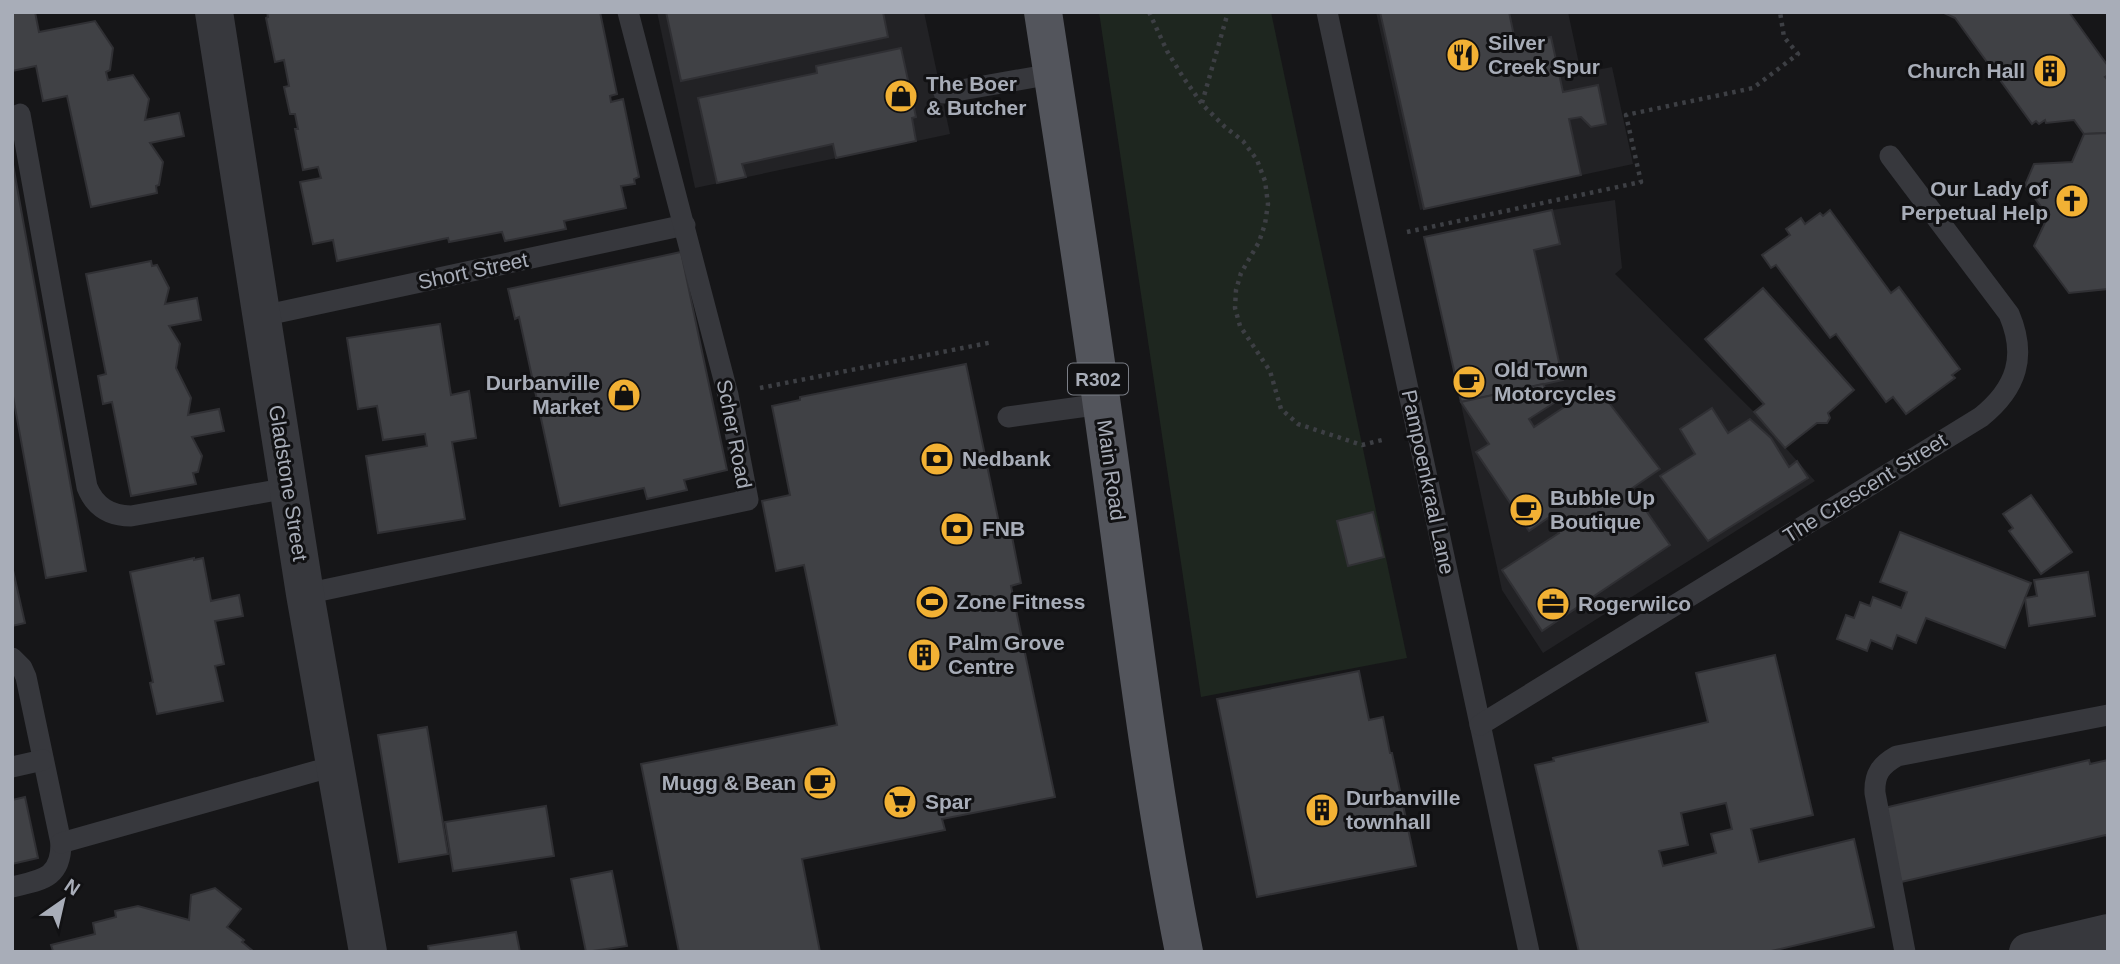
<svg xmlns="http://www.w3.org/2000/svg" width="2120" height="964" font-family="Helvetica,sans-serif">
<rect width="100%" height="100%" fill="#161618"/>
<g fill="#222225">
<polygon points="657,12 924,12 950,134 695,188"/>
<polygon points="1376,12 1568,12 1581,73 1612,67 1633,164 1420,210"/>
<polygon points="1615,200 1622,268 1615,274 1754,412 1815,481 1543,653 1502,590 1424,237 1552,210"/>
</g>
<polygon fill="#1e261f" points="1099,12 1271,12 1407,658 1201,697"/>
<g fill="#404145" stroke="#303034" stroke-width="2" fill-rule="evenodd">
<polygon points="12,12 35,12 39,32 95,21 113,48 110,70 106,72 108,80 133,75 149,99 145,120 179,113 184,136 150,143 163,162 159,185 156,186 157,193 91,207 67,96 43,101 36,66 12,71"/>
<polygon points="267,12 600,12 617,94 610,96 611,102 623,99 639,177 634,179 635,184 621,186 626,208 564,221 566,229 505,241 502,232 449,242 448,238 337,261 333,240 313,244 300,182 321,178 318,167 303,170 295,129 298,129 295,114 290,114 284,87 289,86 284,60 275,62 266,18 268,17"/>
<polygon points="666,12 883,12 888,37 681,81"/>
<polygon points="1380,12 1509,12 1516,45 1551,37 1563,92 1598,85 1606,124 1591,127 1581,117 1569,119 1581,175 1424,209"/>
<polygon points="1942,12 2069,12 2108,66 2108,75 2105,77 2108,80 2108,133 2084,134 2074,120 2046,123 2045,120 2039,124 2036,121 2032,124 1955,18"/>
<polygon points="901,48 916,117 912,118 916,141 836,158 833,144 815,148 742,164 746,177 717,183 698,98 817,73 816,66"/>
<polygon points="2108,133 2108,289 2069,293 2034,246 2048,216 2025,185 2034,164 2072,162 2084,134"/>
<polygon points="12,159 86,571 46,578 12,391"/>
<polygon points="1552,210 1560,244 1534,250 1563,380 1461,402 1424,237"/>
<polygon points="1830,210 1891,293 1899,287 1960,369 1952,375 1955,378 1906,414 1893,397 1886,402 1836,334 1830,338 1776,265 1771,268 1762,255 1790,235 1786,229 1801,218 1805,224 1820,213 1823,216"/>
<polygon points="681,252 727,470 684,480 687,490 647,499 644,488 560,506 519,317 515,319 508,289"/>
<polygon points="151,261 152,266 157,265 169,288 165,304 197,298 201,320 169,326 180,344 176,368 191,398 188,415 219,409 224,431 192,437 202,456 198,472 193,473 196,484 131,496 112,402 103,404 98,376 106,374 86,274"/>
<polygon points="1763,288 1854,390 1828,413 1830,418 1827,423 1817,423 1785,448 1754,412 1764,404 1705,339"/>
<polygon points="440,324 451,395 469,391 476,438 452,442 465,519 378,533 366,456 427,446 425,434 383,440 377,406 358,409 347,338"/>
<polygon points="966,364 999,523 1009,521 1021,583 1011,586 1055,797 942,819 945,830 802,859 820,952 679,952 641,764 837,725 804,565 776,571 762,501 790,495 772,406 800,400 800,397"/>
<polygon points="1543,384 1554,403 1529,419 1534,427 1596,386 1660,469 1631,489 1670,545 1542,631 1502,570 1559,533 1548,518 1529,531 1476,452 1489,444 1461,402"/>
<polygon points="1712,408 1728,433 1750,419 1771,438 1789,467 1797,461 1808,478 1708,541 1660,476 1695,454 1680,429"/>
<polygon points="2031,495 2072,552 2041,574 2009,531 2013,528 2003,514"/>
<polygon points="1373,512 1384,557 1348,566 1337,521"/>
<polygon points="1900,532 2031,583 2005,648 1926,618 1916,643 1897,635 1892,649 1871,640 1867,651 1837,639 1846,615 1854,618 1860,602 1870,606 1873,597 1901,608 1907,592 1880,582"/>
<polygon points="194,558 194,560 203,558 211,601 239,595 243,616 215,621 224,664 215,666 223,701 157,714 150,683 153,682 130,572"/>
<polygon points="12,566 25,623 12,626"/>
<polygon points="2088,572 2095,616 2029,626 2025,598 2037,596 2034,580"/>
<path d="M1775,655L1813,815L1751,829L1759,862L1854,839L1874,927L1767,952H1579L1535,765L1554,761L1553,758L1708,722L1696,673ZM1726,803L1732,829L1711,834L1716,853L1663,866L1659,851L1688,845L1681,813Z"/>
<polygon points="1359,671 1369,720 1383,717 1390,753 1392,753 1416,866 1257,897 1217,699"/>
<polygon points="427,727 448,854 399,862 378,735"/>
<polygon points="2089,760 2090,764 2108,760 2108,839 2106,835 1901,882 1884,808"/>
<polygon points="25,797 38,858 12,864 12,800"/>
<polygon points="546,806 554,856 453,871 445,822"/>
<polygon points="612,871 627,946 586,952 571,879"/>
<polygon points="215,888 241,909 227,927 244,940 242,942 254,952 50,952 53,951 51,945 95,934 93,923 116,917 115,911 138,906 189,920 191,895"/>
<polygon points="516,932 520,952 429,952 428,946"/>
</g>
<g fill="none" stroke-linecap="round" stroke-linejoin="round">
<g stroke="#3d3f44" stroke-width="4.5" stroke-dasharray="3.5 5" stroke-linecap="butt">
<polyline points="1149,12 1167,51 1183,77 1202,104 1225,127 1243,141 1257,160 1265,181 1268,204 1265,224 1259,242 1241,273 1236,290 1235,308 1240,326 1270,371 1281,409 1298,424 1362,445 1386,439"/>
<polyline points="1202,103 1228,12"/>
<polyline points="1407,232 1641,182 1626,115 1753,88 1798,54 1784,37 1780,12"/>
<polyline points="760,388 993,342"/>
</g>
<g stroke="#37383d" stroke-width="21">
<polyline points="1327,12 1529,952"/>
<polyline points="944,93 1052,74"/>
<path d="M20,114L87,487C95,507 110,516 131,516L288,488"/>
<polyline points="262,316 685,225"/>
<polyline points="1008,417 1102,404"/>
<polyline points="305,594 748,500 728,395 628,12"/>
<path d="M12,658L22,668L26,677L61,843C61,879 41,880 12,887"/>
<path d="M1480,725L1981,417C2017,388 2027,356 2009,314L1890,156"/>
<polyline points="12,767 43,760"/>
<polyline points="61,843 334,766"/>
<path d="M1905,952L1875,793C1874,774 1881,765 1897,756L2108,715"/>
</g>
<g stroke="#37383d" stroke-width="38">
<polyline points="214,12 305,594 368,952"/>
<polyline points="2028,952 2108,933"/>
</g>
<path stroke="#53555c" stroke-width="38" d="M1043,12C1063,143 1084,274 1102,406C1128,588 1148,771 1184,952"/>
</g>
<defs>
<symbol id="restaurant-disc" viewBox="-11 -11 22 22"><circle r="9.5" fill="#f2b134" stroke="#111113"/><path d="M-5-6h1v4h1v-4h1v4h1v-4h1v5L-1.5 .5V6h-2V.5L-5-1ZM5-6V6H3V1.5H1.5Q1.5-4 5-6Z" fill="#111"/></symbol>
<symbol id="building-disc" viewBox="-11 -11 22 22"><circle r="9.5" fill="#f2b134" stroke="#111113"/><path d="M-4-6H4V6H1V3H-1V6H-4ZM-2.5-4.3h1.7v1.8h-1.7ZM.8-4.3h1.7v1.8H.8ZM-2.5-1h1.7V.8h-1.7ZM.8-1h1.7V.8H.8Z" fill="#111"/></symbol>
<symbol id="shop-disc" viewBox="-11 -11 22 22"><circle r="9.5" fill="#f2b134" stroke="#111113"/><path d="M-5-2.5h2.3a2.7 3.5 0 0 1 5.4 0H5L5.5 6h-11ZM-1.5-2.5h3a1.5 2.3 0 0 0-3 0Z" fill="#111"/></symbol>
<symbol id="church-disc" viewBox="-11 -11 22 22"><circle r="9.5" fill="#f2b134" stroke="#111113"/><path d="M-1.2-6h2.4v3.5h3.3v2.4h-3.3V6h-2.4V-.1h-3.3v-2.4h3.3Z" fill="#111"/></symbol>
<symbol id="cafe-disc" viewBox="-11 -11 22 22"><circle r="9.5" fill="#f2b134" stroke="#111113"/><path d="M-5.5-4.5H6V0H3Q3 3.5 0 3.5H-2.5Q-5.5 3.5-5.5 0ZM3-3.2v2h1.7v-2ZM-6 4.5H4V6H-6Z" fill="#111"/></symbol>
<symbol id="bank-disc" viewBox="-11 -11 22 22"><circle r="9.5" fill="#f2b134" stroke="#111113"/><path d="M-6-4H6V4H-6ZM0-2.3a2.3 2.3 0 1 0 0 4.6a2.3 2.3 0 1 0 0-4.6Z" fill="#111"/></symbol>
<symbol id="stadium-disc" viewBox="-11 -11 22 22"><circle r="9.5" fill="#f2b134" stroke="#111113"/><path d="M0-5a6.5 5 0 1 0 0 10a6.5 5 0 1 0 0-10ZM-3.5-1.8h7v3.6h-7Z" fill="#111"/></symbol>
<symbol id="office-disc" viewBox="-11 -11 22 22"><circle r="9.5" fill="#f2b134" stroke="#111113"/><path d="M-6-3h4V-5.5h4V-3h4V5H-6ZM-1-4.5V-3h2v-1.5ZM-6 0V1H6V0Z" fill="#111"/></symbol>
<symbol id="supermarket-disc" viewBox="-11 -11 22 22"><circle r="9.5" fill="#f2b134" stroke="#111113"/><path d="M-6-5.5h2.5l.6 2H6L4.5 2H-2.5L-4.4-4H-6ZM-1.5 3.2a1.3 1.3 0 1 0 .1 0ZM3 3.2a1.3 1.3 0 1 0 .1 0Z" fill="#111"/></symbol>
</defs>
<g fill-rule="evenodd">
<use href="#restaurant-disc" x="1444" y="36" width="38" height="38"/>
<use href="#building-disc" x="2031" y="52" width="38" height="38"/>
<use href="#shop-disc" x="882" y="77" width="38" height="38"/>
<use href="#church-disc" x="2053" y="182" width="38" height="38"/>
<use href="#cafe-disc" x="1450" y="363" width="38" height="38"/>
<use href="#shop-disc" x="605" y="376" width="38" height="38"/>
<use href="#bank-disc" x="918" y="440" width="38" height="38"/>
<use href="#cafe-disc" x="1507" y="491" width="38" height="38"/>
<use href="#bank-disc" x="938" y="510" width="38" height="38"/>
<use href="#stadium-disc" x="913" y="583" width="38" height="38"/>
<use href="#office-disc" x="1534" y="585" width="38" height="38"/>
<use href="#building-disc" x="905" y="636" width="38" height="38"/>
<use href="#cafe-disc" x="801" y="764" width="38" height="38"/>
<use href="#supermarket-disc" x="881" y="783" width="38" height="38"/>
<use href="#building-disc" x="1303" y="791" width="38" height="38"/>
</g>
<g text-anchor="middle" stroke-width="6" stroke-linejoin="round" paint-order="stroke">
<rect fill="#111113" stroke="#7b7e86" stroke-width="2" x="1068" y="363.5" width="60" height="31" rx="5"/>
<g font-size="19" font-weight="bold" fill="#a8adb8">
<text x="1098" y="386">R302</text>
</g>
<g font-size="21" font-weight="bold" fill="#a8adb8" stroke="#111113" text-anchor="start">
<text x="1488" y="50">Silver<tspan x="1488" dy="24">Creek Spur</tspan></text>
<text x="2025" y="78" text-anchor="end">Church Hall</text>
<text x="926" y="91">The Boer<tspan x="926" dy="24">&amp; Butcher</tspan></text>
<text x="2048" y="196" text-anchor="end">Our Lady of<tspan x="2048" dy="24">Perpetual Help</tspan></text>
<text x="1494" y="377">Old Town<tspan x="1494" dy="24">Motorcycles</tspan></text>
<text x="600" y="390" text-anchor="end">Durbanville<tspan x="600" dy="24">Market</tspan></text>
<text x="962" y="466">Nedbank</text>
<text x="1550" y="505">Bubble Up<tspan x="1550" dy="24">Boutique</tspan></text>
<text x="982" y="536">FNB</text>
<text x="956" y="609">Zone Fitness</text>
<text x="1578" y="611">Rogerwilco</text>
<text x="948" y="650">Palm Grove<tspan x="948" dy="24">Centre</tspan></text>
<text x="796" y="790" text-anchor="end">Mugg &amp; Bean</text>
<text x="1346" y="805">Durbanville<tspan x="1346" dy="24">townhall</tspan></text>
<text x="925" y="809">Spar</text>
</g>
<g font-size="21" fill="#a8adb8" stroke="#111113">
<text transform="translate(473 271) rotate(-12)" y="7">Short Street</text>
<text transform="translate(734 434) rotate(79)" y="7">Scher Road</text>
<text transform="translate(1111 470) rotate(82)" y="7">Main Road</text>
<text transform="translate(1428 482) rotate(78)" y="7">Pampoenkraal Lane</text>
<text transform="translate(288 483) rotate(81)" y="7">Gladstone Street</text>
<text transform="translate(1865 488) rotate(-32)" y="7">The Crescent Street</text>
</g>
</g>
<rect width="2120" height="964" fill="none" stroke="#a8adb8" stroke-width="28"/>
<g transform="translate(63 901) rotate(34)" stroke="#111113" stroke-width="5" paint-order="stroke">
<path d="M0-5L12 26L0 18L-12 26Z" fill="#a8adb8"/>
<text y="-10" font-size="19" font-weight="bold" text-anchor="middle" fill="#a8adb8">N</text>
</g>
</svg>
